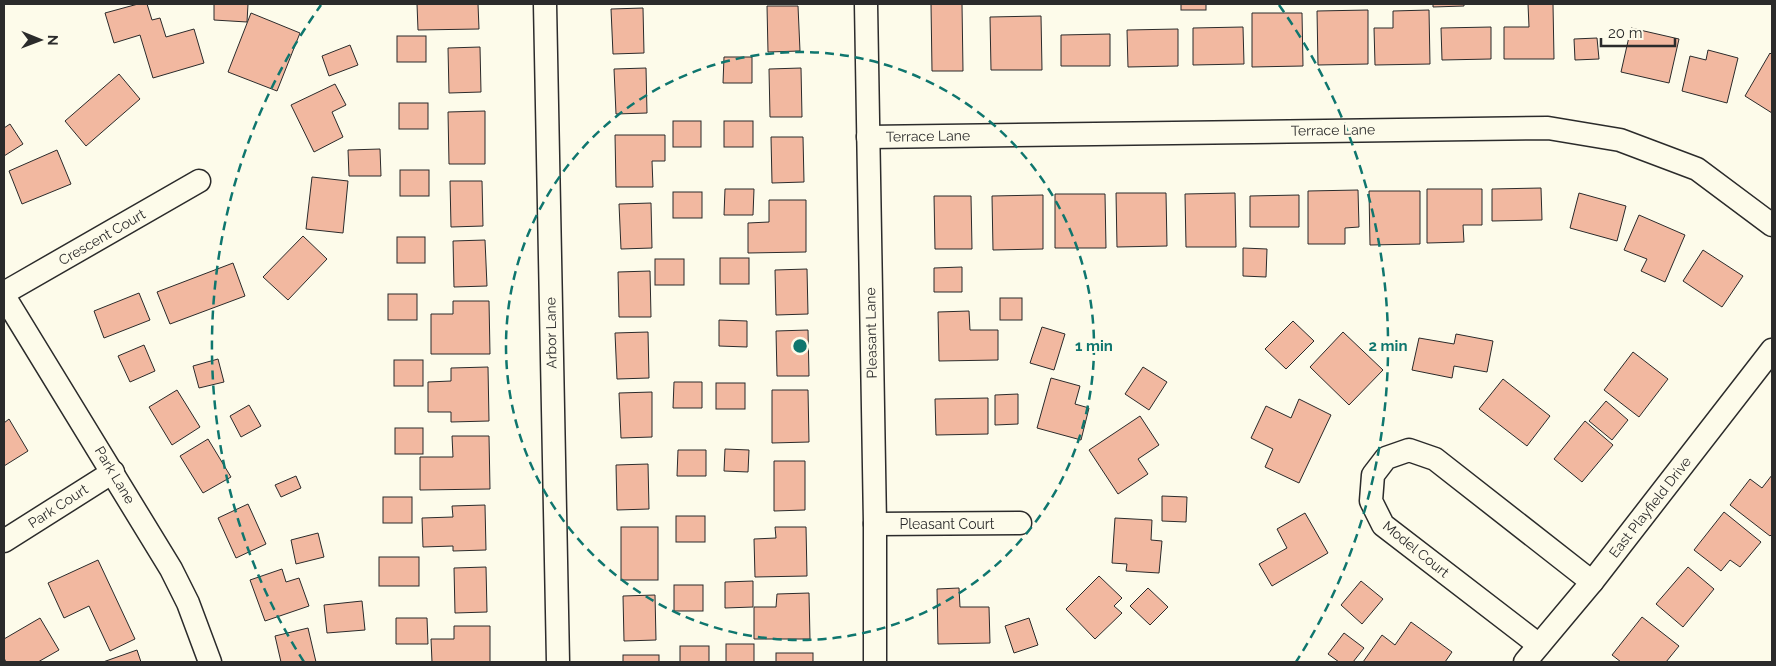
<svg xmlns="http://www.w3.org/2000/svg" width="1776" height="666" font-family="Raleway,sans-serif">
<rect width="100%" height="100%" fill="#fdfbea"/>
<g fill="#f2b8a0" stroke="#2b2b2b">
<polygon points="138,4 147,4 152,20 160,18 166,37 194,29 204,63 153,78 140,35 114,43 105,13"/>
<polygon points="214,4 248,4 247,22 214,20"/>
<polygon points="417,4 478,4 479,29 418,30"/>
<polygon points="931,4 962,4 963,71 932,71"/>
<rect x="1181" y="4" width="25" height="6"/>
<polygon points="1433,4 1464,4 1464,6 1433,7"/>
<polygon points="1528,4 1553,4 1554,59 1504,59 1504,27 1529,27"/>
<polygon points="767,6 798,6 800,51 768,52"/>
<polygon points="643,8 644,53 613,54 611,9"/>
<polygon points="1368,10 1368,64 1318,65 1317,11"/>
<polygon points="1429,10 1430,64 1375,65 1374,28 1393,28 1393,11"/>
<polygon points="251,13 300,33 277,91 228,72"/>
<polygon points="1252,13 1302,13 1303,66 1252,67"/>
<polygon points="1041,16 1042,70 991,70 990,17"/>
<polygon points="1243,27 1244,64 1193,65 1193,28"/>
<polygon points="1491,27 1491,59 1442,60 1441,28"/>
<polygon points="1631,28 1679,39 1669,83 1621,72"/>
<polygon points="1178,29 1178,66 1128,67 1127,30"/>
<polygon points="1110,34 1110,66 1061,66 1061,35"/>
<rect x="397" y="36" width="29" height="26"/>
<polygon points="1597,38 1599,59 1575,60 1574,39"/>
<polygon points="350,45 358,65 329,76 322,56"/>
<polygon points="480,47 481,92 449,93 448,48"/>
<polygon points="1708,50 1738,58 1727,103 1682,91 1690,56 1706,60"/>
<polygon points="1770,53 1772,55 1772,113 1745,96"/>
<polygon points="724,57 752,57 752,83 723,83"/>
<polygon points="646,68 647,113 616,114 614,69"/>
<polygon points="801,68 802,117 770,117 769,69"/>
<polygon points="119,74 140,99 86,146 65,121"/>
<polygon points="335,84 346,105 332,112 343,137 314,152 291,105"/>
<rect x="399" y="103" width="29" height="26"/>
<polygon points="485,111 485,164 449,164 448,112"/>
<rect x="673" y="121" width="28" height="26"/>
<rect x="724" y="121" width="29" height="26"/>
<polygon points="10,124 23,144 4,156 4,128"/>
<polygon points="615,135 665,135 665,161 652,161 653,187 616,187"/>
<polygon points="771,137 803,137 804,182 772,183"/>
<polygon points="380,149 381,176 349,176 348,150"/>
<polygon points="57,150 71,184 22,204 9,171"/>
<rect x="400" y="170" width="29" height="26"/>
<polygon points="312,177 348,181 343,233 306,229"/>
<polygon points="450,181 482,181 483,226 451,227"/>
<polygon points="1541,188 1542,220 1492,221 1492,189"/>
<polygon points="725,189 754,189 753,215 724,215"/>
<polygon points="1427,189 1482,189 1482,225 1463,225 1464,242 1427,243"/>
<polygon points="1358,190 1359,227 1345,228 1345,244 1308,244 1308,191"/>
<polygon points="1369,191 1420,191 1420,244 1370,245"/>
<rect x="673" y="192" width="29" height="26"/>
<polygon points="1116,193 1166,193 1167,246 1117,247"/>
<polygon points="1235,193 1236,247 1186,247 1185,194"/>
<polygon points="1579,193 1626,206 1617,241 1570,228"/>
<polygon points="1055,194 1105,194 1106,248 1055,248"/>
<polygon points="1043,195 1043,249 993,250 992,196"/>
<polygon points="1299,195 1299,227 1250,227 1250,196"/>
<polygon points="934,196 971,196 972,249 935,249"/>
<polygon points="769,200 806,200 806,252 748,253 748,223 769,222"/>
<polygon points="651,203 652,248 621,249 619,204"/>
<polygon points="1639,215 1685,235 1665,282 1641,271 1647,259 1624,250"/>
<polygon points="303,236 327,259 288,300 263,277"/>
<rect x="397" y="237" width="28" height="26"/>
<polygon points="485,240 487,286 454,287 453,241"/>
<polygon points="1243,248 1267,249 1266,277 1243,276"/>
<polygon points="1703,250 1743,276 1722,307 1683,281"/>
<rect x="720" y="258" width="29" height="26"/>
<rect x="655" y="259" width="29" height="26"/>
<polygon points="233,263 245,296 170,324 157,292"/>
<polygon points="962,267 962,292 934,292 934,268"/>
<polygon points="807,269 808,314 776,315 775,270"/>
<polygon points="650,271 651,317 619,317 618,272"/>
<polygon points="139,293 150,320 104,338 94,311"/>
<rect x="388" y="294" width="29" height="26"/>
<rect x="1000" y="298" width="22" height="22"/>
<polygon points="453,301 489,301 490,354 431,354 431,314 453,314"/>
<polygon points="969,311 970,330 998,330 998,360 939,361 938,312"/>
<polygon points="719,320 747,321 747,347 719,346"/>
<polygon points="1293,321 1314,341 1286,369 1265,349"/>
<polygon points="1042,327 1065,334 1054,370 1030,363"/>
<polygon points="808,330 809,376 777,376 776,331"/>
<polygon points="648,332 649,378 617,379 615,333"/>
<polygon points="1343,332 1383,370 1349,405 1310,367"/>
<polygon points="1456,334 1493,341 1487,372 1454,366 1452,378 1412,370 1419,338 1454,344"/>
<polygon points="144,345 155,371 130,382 118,356"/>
<polygon points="1633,352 1668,379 1639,417 1604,390"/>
<polygon points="218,359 224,382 199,388 193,366"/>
<rect x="394" y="360" width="29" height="26"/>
<polygon points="488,367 489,421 451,422 451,412 428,412 428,382 451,381 451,368"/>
<polygon points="1143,367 1167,382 1149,410 1125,394"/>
<polygon points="1051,378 1080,386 1075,404 1089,408 1081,440 1037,428"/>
<polygon points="1503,379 1550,416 1527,446 1479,409"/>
<polygon points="674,382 702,382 702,408 673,408"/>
<rect x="716" y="383" width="29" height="26"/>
<polygon points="177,390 200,427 172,445 149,407"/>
<polygon points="772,390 808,390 809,442 772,443"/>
<polygon points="652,392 652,437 621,438 619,393"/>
<polygon points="1018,394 1018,424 995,425 995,395"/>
<polygon points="988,398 988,434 936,435 935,399"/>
<polygon points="1299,399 1331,415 1299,483 1265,467 1273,449 1251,438 1266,406 1291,418"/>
<polygon points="1606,401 1628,420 1612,440 1589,421"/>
<polygon points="249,405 261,426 241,437 230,416"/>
<polygon points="1140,416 1159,445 1138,459 1148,474 1118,494 1089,450"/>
<polygon points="9,419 28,451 4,466 4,423"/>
<polygon points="1585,421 1613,445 1582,482 1554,459"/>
<rect x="395" y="428" width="28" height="26"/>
<polygon points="452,436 489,436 490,489 420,490 420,457 453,457"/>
<polygon points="208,439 231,477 203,493 180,456"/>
<polygon points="725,449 749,450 748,472 724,471"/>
<polygon points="678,450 706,450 706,476 677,476"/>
<polygon points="774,461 805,461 805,510 774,511"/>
<polygon points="648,464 649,509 617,510 616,465"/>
<polygon points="1772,475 1772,534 1770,536 1730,505 1750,479 1762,488"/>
<polygon points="296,476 301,488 281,497 275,485"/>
<polygon points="1162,496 1187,497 1186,522 1162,521"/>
<rect x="383" y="497" width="29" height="26"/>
<polygon points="248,504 266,544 236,558 218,518"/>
<polygon points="485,505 486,550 453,551 453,546 423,547 422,518 453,517 452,506"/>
<polygon points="1724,512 1761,542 1740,567 1730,560 1721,571 1694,550"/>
<polygon points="1305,513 1328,553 1272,586 1259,564 1287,548 1277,529"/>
<rect x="676" y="516" width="29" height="26"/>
<polygon points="1115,518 1152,520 1151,540 1162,541 1159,573 1126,571 1127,564 1112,563"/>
<rect x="621" y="527" width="37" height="53"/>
<polygon points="775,527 806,527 807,576 755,577 754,539 776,538"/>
<polygon points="318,533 324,557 296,564 291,540"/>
<rect x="379" y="557" width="40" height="29"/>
<polygon points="98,560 135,639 110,651 89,606 64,618 48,583"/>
<polygon points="486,567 487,612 455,613 454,568"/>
<polygon points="1688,567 1714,589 1683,627 1656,604"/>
<polygon points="282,569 286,582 299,578 309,606 265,621 250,580"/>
<polygon points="1099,576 1122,598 1114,606 1122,613 1095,639 1066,609"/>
<polygon points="753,581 753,607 725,608 725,582"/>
<polygon points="1361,581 1383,599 1362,624 1341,605"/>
<rect x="674" y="585" width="29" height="26"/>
<polygon points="959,588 960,607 989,607 990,643 938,644 937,589"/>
<polygon points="1148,588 1168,607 1150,625 1130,606"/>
<polygon points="809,593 810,639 754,639 754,607 776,607 777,594"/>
<polygon points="655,595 656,640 624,641 623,596"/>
<polygon points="362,601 365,630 327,633 324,605"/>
<polygon points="1642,617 1679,646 1666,662 1621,662 1612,655"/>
<polygon points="40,618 59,650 38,662 6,662 4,658 4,639"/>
<polygon points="396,618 427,618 428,644 396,644"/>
<polygon points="1029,618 1038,645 1014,653 1005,626"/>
<polygon points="1411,622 1452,652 1445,662 1363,662 1382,635 1395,645"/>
<polygon points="454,626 490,626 490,662 432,662 431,639 454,639"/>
<polygon points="308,628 316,662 281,662 275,636"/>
<polygon points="1344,633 1364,648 1353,662 1339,662 1328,654"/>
<rect x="726" y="644" width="28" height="18"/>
<rect x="680" y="646" width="29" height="16"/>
<polygon points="137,650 141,662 103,662"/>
<rect x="776" y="653" width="37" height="9"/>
<rect x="623" y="655" width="36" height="7"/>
</g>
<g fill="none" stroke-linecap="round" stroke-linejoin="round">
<defs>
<g id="street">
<polyline points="545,4 558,662"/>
<polyline points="866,4 875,524 875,662"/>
<polyline points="868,137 1548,128 1620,140 1697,169 1772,225"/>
<polyline points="4,293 199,181"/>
<polyline points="4,296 171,569 188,603 210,662"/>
<polyline points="875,524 1020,523"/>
<polyline points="4,541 113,472"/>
<polyline points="1539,645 1383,525 1371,501 1373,475 1386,458 1409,450 1435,459 1592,582"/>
<polyline points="1525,662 1592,582 1772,350"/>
</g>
</defs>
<use href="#street" stroke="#2b2b2b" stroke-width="25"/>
<use href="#street" stroke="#fdfbea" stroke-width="22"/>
</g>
<g fill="none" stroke="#0f766e" stroke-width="2.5" stroke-dasharray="9 6">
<circle cx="800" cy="346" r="294"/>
<path d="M304 662A588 588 0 0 1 321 5M1279 5A588 588 0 0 1 1296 662"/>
</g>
<g text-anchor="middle" stroke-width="4" stroke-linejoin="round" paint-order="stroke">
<g font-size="14" fill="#2b2b2b" stroke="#fdfbea">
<text transform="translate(1333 130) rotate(-1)" y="5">Terrace Lane</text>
<text transform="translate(928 136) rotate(-1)" y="5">Terrace Lane</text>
<text transform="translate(102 237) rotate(-30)" y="5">Crescent Court</text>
<text transform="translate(551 333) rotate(-91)" y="5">Arbor Lane</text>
<text transform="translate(871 333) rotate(-91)" y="5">Pleasant Lane</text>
<text transform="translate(115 475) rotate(59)" y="5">Park Lane</text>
<text transform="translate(58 506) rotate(-33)" y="5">Park Court</text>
<text transform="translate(1650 507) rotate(-52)" y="5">East Playfield Drive</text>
<text x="947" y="529">Pleasant Court</text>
<text transform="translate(1416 549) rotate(39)" y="5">Model Court</text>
</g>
</g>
<circle cx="800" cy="346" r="8" fill="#0f766e" stroke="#fdfbea" stroke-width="2.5"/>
<g font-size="15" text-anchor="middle" font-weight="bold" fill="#0f766e" stroke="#fdfbea" stroke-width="4" stroke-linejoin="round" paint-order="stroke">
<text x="1094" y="351">1 min</text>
<text x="1388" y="351">2 min</text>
</g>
<rect width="1776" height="666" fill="none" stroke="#2b2b2b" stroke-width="10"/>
<g transform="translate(40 40) rotate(91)" stroke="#fdfbea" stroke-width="4" paint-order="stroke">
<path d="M0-4L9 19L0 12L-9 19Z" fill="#2b2b2b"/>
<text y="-8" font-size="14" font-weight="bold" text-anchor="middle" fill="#2b2b2b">N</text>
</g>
<path d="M1601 38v8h74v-8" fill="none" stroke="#2b2b2b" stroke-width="2.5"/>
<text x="1608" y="38" font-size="15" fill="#2b2b2b" stroke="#fdfbea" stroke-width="4" paint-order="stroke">20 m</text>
</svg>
